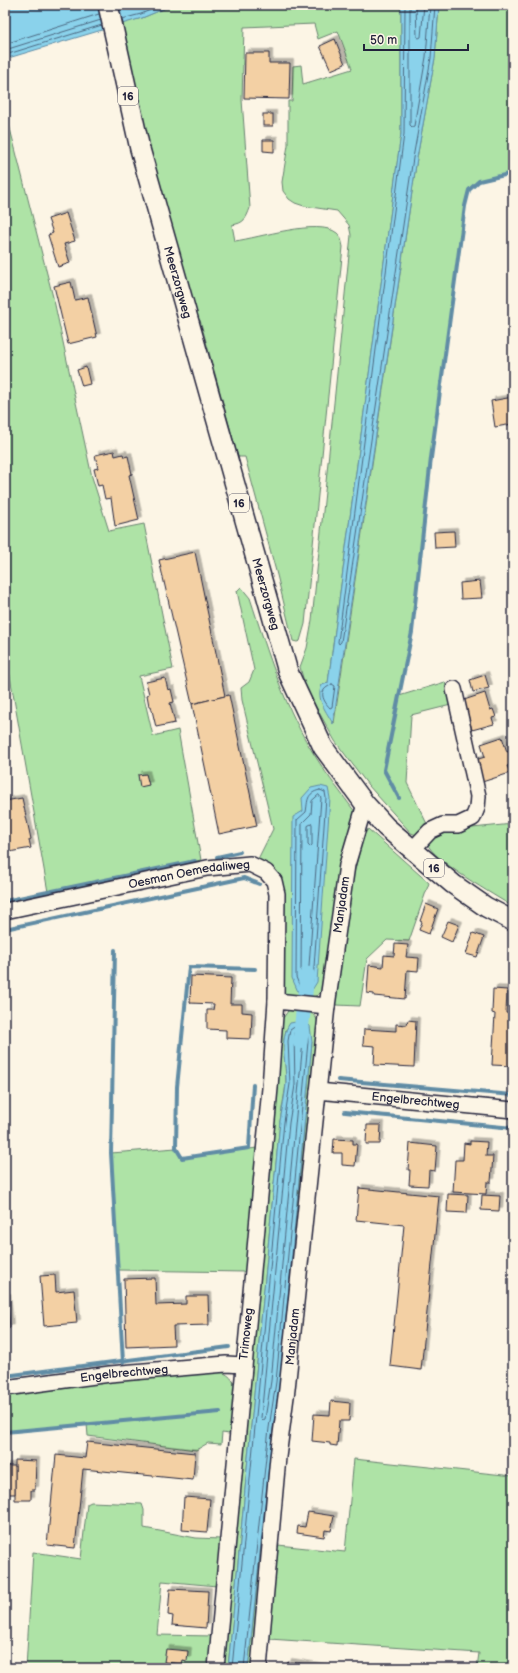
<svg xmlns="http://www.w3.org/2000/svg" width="518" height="1673" font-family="'Balsamiq Sans',sans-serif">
<defs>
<filter id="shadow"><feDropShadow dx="3.5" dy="-3.5" stdDeviation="0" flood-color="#0004"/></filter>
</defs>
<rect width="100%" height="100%" fill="#fcf5e5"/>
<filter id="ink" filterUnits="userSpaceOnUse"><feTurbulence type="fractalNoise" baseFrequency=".025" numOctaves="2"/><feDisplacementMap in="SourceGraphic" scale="8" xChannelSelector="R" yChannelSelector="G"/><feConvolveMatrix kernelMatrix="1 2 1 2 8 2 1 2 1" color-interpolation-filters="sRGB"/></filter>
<g filter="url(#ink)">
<g fill="#aee3a6" stroke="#688270">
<path d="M173,5H401V134L328,683L322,685L334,723L417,158L435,58L439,5H513V173L479,181L469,190L465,206L431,458L412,632L399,696L445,682L451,705L411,715L407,783L429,828L419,836L411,833L368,785L335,741L306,689L300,667L307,648L312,620L351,235L349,225L337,211L304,206L295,203L289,199L283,191L282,182L288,145V101H292L293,66L301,65L303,84L352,69L338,31L318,39L314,24L244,27L242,100L250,208C246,219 244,223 232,225L235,241C258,238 319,218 337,233C341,236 342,242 343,247L305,624L300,641L297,642L293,641L277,575L245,457H238L200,320L194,319L117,24L142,18Z"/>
<polygon points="5,109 55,305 92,477 109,531 144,524 173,669 139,676 153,736 178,730 201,860 48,892 5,648"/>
<path d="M241,587L250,598C268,653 285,710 317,759C328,777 342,794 355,812V817L322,991C313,1002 295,998 283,993L281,907L258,859L273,829L242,700L241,688L249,682L254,670L237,591Z"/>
<path d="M513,824V907C495,895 433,861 427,843L442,831Z"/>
<polygon points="368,829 429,883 409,941 387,940 367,959 360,1006 336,1005 333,996 351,885 363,837"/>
<path d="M290,1008C304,1010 316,1010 319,1026L255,1668H248L273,1428L280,1382L312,1042L286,1029L284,1040L286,1084L280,1121L228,1668H221L279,1024Z"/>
<polygon points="176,1148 182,1158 257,1148 246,1272 118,1270 111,1153"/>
<path d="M222,1372C228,1375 231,1377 234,1383C238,1393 231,1422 229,1434L222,1433L221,1444L208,1443L196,1450L88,1436L87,1424L5,1432V1393L101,1381Z"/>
<polygon points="354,1459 513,1476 513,1668 477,1668 479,1653 269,1639 278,1545 345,1552"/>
<polygon points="91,1502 142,1504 144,1510 144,1528 196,1538 221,1539 217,1586 162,1581 157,1635 214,1636 211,1668 26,1668 33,1552 81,1559 87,1504"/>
</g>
<g fill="#8ad2eb" stroke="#608ca5">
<polygon points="5,5 173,5 142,18 5,59"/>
<path d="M401,5H439L435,58L417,158L333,724C327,712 315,699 322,685L328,683L401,134Z"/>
<polygon points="320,786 328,788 330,798 317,982 309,995 299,994 292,978 293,817 303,811 302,798 311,788"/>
<path d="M296,1022L307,1023L310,1026L312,1042L280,1382L273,1428L248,1668H228L280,1121C282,1109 285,1096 286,1084C287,1064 278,1040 290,1023Z"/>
</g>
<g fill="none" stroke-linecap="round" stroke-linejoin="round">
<g stroke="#4c6881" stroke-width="1">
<polyline points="405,5 404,134 338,642 339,644 341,642 413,158 431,58 435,5"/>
<polyline points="410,5 410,125 412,127 414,126 426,57 430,5"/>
<polyline points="416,5 417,37 419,38 421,37 424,5"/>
<polyline points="122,19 141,14 162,5"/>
<polyline points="5,44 99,14"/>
<polyline points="5,50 101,20"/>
<polyline points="5,55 102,25"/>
<path d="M332,684L335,686L332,707L330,708C326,704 320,696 324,690C326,687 330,686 332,684Z"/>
<path d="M320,790L325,792L326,798L313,981L309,989L306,991L301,990L296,977L297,820L306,812C308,801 306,793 320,790Z"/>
<polygon points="319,795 321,798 308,980 305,983 301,976 302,823 311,814 312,801"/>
<polygon points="312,824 312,845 310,847 308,845 308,826"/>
<polygon points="297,1031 303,1033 303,1041 271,1381 265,1419 263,1420 261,1418 289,1123 295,1085 294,1033"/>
<polyline points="232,1668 284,1122 290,1084 288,1041 290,1030 296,1026 307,1028 308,1042 276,1382 269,1428 244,1668"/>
</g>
<g stroke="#608ca5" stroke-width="4">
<polyline points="399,798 384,770 412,632 431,458 465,206 469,190 479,181 513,173"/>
<polyline points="217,857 240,852"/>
<polyline points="5,901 195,861"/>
<polyline points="5,929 244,878 259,884"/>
<polyline points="115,950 111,1153 123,1362"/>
<polyline points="338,1080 513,1095"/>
<polyline points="253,1085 249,1148 182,1158 176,1148 177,1087 189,967 255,969"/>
<polyline points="345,1112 513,1128"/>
<polyline points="5,1376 229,1347"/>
<polyline points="5,1432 220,1412"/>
</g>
<polyline stroke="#8ad2eb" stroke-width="15" points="300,1042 307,974"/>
</g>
<g fill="#f3d0a4" stroke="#22223b" filter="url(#shadow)">
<polygon points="335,39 345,64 331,70 320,46"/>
<polygon points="245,53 269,53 269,63 290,63 289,99 244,98"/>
<rect x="263" y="114" width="10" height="12"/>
<polygon points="263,140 274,140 274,152 263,151"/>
<polygon points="66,213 75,241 64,244 70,263 58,267 48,235 53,233 48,219"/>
<polygon points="71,282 75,300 88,297 97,337 68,344 54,286"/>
<polygon points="86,367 90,384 82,386 77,370"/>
<polygon points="513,397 513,424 495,427 491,401"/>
<polygon points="114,451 115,456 123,454 124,457 128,456 132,474 129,475 139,520 115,526 111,498 105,499 102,485 98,486 94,469 98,468 95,455"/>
<polygon points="513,497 513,517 509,498"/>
<polygon points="454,531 455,547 435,548 434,532"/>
<polygon points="195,552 225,696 192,704 159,560"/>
<polygon points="480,581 482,598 461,599 460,583"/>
<polygon points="485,675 489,688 473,692 470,680"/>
<polygon points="165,678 168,690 171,689 174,702 170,703 175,723 156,727 151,706 149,706 147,695 149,694 146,682"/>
<polygon points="485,693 490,710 493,709 496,717 492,718 494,724 472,730 464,700"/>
<polygon points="229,695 257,826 219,834 192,704"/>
<polygon points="502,737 507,752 510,751 513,760 513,764 507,766 510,773 479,783 472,761 485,757 481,744"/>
<polygon points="146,774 149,785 140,787 138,775"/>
<polygon points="22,798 31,839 29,840 31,848 9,852 5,832 5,801"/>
<polygon points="426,904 438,909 429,934 419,930 422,922 420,921"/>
<polygon points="448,921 459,925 452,942 441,937"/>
<polygon points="473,933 484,937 477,957 466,954"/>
<polygon points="395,944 408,945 406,957 419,958 418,971 407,970 405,999 374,996 374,994 367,993 369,965 383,967 384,955 394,956"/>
<polygon points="191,976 231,978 230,1004 242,1004 242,1012 252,1013 251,1039 226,1038 226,1030 207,1029 207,1010 213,1010 214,1004 190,1003"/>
<polygon points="493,989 507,990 506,1013 513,1014 513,1066 492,1065 495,1014 492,1013"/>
<polygon points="408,1020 416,1021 414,1067 374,1065 375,1046 363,1045 364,1029 396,1031 396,1024 407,1025"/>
<polygon points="367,1125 381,1125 380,1144 366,1144"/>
<polygon points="334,1139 353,1140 353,1144 357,1144 355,1166 342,1165 342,1153 333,1153"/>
<polygon points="470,1141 487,1142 486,1156 493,1156 491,1182 487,1182 486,1194 453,1192 455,1160 463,1160 464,1143 470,1144"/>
<polygon points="410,1143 437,1146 435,1171 429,1170 428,1186 409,1185 410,1170 408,1170"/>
<polygon points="359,1188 439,1196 421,1370 390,1366 404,1225 356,1220"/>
<polygon points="448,1194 468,1195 467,1213 447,1212"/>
<polygon points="482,1195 500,1196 499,1211 481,1210"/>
<rect x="511" y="1208" width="2" height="15"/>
<polygon points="55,1275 56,1292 74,1290 77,1323 44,1326 40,1276"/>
<polygon points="155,1278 156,1305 186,1304 186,1296 208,1296 209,1325 173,1326 174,1345 126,1347 124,1279"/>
<polygon points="5,1297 7,1297 10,1328 5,1329"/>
<polygon points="331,1401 350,1403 349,1421 339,1421 337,1446 330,1445 330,1443 312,1441 314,1414 330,1415"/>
<polygon points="87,1442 195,1453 193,1480 83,1469 75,1548 47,1545 56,1455 85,1458"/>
<polygon points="15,1460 36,1461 35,1490 31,1490 31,1500 15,1500"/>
<polygon points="5,1466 15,1466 15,1494 5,1494 5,1521"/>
<polygon points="184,1497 210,1499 207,1532 182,1530"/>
<polygon points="308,1512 334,1516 331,1531 325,1530 324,1537 297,1533 298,1526 305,1527"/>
<polygon points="170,1589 208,1591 206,1628 172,1625 173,1616 168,1615"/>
<polygon points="166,1649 188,1651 187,1661 183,1660 182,1664 164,1662"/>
<polygon points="288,1662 327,1668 287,1668"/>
</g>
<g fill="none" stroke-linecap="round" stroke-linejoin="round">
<defs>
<g id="minor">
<polyline points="413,849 430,831 443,825 458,825 473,818 477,808 478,796 454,689"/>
<path id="s1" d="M5,911L207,868L250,864L266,872L274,881L277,894L276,1001L270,1088L216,1668"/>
<polyline points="276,1001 327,1006"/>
<path id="s2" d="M318,1091L513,1110"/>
<path id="s3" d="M5,1388L110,1374L226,1364L243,1365"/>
<path id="s4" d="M259,1668L278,1457L287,1389L327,1006L347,865L365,804"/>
</g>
<g id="major">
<path id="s5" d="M108,5L140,149L288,672L323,747L365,804L386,827L453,884L486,907L513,921"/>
</g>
</defs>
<use href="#minor" stroke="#22223b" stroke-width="18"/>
<use href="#major" stroke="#22223b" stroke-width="22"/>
<use href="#minor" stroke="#fcf5e5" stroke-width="15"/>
<use href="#major" stroke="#fcf5e5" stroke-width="19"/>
</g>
</g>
<g text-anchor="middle" stroke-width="3" stroke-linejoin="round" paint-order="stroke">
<g fill="#fcf5e5" stroke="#63616e" stroke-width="1">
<rect x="118" y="87" width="20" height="18" rx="3"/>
<rect x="229" y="494" width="20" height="18" rx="3"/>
<rect x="424" y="859" width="20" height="18" rx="3"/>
</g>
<g font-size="11" font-weight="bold" fill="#22223b">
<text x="128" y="100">16</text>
<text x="239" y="507">16</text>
<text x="434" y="872">16</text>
</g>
<g font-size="12" fill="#22223b" stroke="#fcf5e5">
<text dy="4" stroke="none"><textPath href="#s5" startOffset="286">Meerzorgweg</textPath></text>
<text dy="4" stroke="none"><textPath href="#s5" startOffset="610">Meerzorgweg</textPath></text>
<text dy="4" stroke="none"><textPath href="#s1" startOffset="188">Oesman Oemedaliweg</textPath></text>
<text dy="4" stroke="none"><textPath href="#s4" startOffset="768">Manjadam</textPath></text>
<text dy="4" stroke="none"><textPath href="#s2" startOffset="98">Engelbrechtweg</textPath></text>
<text transform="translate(246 1334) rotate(-84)" y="4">Trimoweg</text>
<text dy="4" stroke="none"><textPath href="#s4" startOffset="333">Manjadam</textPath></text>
<text dy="4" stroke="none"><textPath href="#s3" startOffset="120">Engelbrechtweg</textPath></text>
</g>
</g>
<rect width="518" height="1673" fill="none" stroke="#fcf5e5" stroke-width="20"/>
<rect x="10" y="10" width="498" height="1653" fill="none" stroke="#22223b" stroke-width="1.5" filter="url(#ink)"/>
<path d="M364 44v6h104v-6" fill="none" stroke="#22223b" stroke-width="2"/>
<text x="370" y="44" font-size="12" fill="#22223b" stroke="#fcf5e5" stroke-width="3" paint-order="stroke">50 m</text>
</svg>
